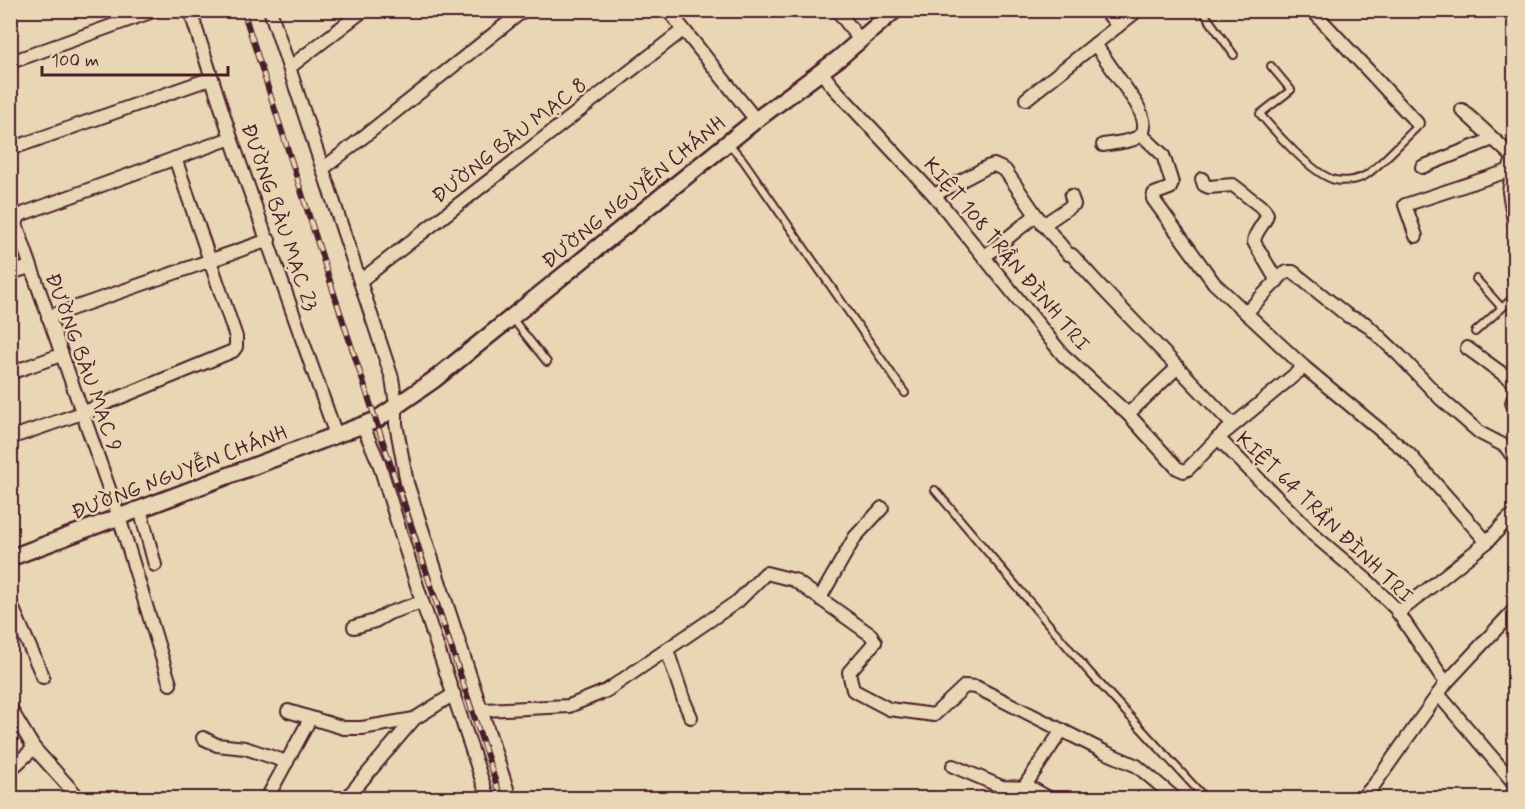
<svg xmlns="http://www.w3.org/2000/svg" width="1525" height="809" font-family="Mynerve,sans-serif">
<rect width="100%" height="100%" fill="#e9d6b4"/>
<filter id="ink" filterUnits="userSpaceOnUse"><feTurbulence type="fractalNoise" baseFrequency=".0167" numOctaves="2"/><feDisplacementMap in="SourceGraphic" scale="12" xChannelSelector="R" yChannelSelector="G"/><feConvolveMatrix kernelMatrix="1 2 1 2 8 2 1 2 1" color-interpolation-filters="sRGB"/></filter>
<g filter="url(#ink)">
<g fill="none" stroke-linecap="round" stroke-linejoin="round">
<defs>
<g id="service">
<polyline points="1202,10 1234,55"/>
<path d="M1271,66L1291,90L1260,114C1274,131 1313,175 1335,180C1345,182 1358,180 1366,175C1381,165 1402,141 1416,128L1417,123"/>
<polyline points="728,143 743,160 905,393"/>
<polyline points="1476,279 1502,308"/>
<polyline points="511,317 547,362"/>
<polyline points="1475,332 1514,297"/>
<polyline points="935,490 1089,672 1205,798"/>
</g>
<g id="minor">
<polyline points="190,10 231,138 336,435"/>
<polyline points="270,10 392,378 396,404 396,424 407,483 510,798"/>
<polyline points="668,10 756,120"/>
<polyline points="837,10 860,40"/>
<polyline points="1105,10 1118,26"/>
<polyline points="1312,10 1417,123"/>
<polyline points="1514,10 1514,11"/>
<polyline points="10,11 11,10"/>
<path d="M1095,44L1136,103C1157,141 1134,140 1103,145"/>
<polyline points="11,62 156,10"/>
<polyline points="290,67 364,10"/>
<polyline points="821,72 834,88 934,195 1063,355 1128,414 1177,468 1184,471 1188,469 1218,438 1304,367"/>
<polyline points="1026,99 1138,10"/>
<polyline points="1462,110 1514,158"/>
<polyline points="1143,136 1163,155 1172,183 1170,188 1154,194 1153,199 1214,283 1304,367 1409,454 1487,542"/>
<polyline points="10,149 212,78"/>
<polyline points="1513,165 1509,192 1514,221"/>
<polyline points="1422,167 1493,139"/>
<polyline points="324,168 524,10"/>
<path d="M1202,179L1204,185L1209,187L1233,185L1264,209L1267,214C1265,225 1255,230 1254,242L1277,281"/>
<polyline points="934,195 987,167 994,165 1005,170 1036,215"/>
<polyline points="1043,225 1074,204 1071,196"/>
<polyline points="1416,236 1405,205 1508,171 1514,158"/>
<polyline points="984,257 1036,215 1068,254 1072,255 1101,287 1233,425"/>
<polyline points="10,273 30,267"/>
<polyline points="360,281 683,30"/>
<polyline points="1246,313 1282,275 1287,272 1293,272 1348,316 1365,323 1400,356 1441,399 1480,433 1505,446 1514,458"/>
<polyline points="48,317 269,240"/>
<polyline points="1467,348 1514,382"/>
<polyline points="10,373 61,355"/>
<polyline points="1514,397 1512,403 1514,406"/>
<polyline points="1128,414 1178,367"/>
<polyline points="363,426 379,463 418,589 488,798"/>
<polyline points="10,438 82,413 233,351 236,347 236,337 175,158"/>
<polyline points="1218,438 1315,536 1368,581 1395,608 1446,683"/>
<polyline points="140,509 155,565"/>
<polyline points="820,598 855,537 882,508"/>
<polyline points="10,602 43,677"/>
<polyline points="1398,613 1487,542 1509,518"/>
<polyline points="354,627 375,621 389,613 422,602"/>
<polyline points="667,650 684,701 691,717"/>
<polyline points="170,684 119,517 16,224 19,216 25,213 231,138"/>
<polyline points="1438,694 1514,783"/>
<polyline points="10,708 34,748 79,798"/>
<polyline points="483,710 569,706 606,691 738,601 766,573 794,580 871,635 875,642 849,672 853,690 889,709 934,715 965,686 976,687 1105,752 1137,766 1175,798"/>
<polyline points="288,711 344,728 362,728 414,719"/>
<polyline points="203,738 217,745 245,748 287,762"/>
<polyline points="953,766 1002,787 1031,788 1049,798"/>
<polyline points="10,770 34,748"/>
<polyline points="1024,787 1062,730"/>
<polyline points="351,793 414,719 454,694"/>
<polyline points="267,798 310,719"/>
<polyline points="1362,798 1374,785 1446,683 1514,610"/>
</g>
<polyline id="tertiary" points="10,558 376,420 435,379 756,120 838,59 895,10"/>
</defs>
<use href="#service" stroke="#4a1f2b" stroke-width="10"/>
<use href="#minor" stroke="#4a1f2b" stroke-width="16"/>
<use href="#tertiary" stroke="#4a1f2b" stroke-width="20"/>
<use href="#service" stroke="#e9d6b4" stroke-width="6"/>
<use href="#minor" stroke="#e9d6b4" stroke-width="12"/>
<use href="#tertiary" stroke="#e9d6b4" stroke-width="15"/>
<defs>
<polyline id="rail" points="243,10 339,309 501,798"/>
</defs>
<use href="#rail" stroke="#4a1f2b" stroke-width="6"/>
<use href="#rail" stroke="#e9d6b4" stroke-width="4" stroke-dasharray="11" stroke-linecap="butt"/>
</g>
</g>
<g text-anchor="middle" stroke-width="5" stroke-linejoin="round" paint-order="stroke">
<g font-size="21" fill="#4a1f2b" stroke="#e9d6b4">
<text transform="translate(509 140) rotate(-38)" y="7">ĐƯỜNG BÀU MẠC 8</text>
<text transform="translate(633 192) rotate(-39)" y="7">ĐƯỜNG NGUYỄN CHÁNH</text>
<text transform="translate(280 217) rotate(71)" y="7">ĐƯỜNG BÀU MẠC 23</text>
<text transform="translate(1007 254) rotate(50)" y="7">KIỆT 108 TRẦN ĐÌNH TRI</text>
<text transform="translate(84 362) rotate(70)" y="7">ĐƯỜNG BÀU MẠC 9</text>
<text transform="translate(179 472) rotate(-21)" y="7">ĐƯỜNG NGUYỄN CHÁNH</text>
<text transform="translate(1325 517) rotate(44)" y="7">KIỆT 64 TRẦN ĐÌNH TRI</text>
</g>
</g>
<rect width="1525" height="809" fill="none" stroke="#e9d6b4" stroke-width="36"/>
<rect x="18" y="18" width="1489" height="773" fill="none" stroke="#4a1f2b" stroke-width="2" filter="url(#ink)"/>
<path d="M42 66v9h186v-9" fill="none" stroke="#4a1f2b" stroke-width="3"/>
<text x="51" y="66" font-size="18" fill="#4a1f2b" stroke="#e9d6b4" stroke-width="4.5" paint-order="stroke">100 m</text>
</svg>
